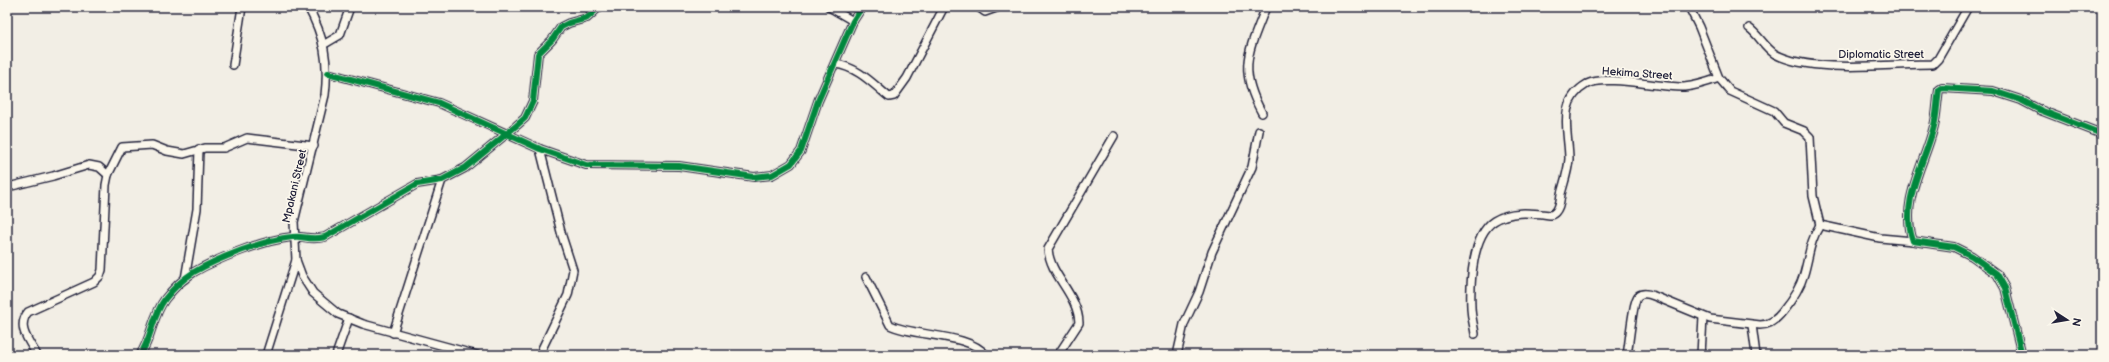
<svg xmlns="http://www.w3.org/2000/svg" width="2109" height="362" font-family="'Balsamiq Sans',sans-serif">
<rect width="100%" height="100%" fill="#f2eee5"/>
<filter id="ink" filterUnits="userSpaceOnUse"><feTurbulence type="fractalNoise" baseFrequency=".025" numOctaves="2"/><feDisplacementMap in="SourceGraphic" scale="8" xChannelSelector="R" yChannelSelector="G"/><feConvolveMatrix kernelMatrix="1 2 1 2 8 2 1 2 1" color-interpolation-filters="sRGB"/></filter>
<g filter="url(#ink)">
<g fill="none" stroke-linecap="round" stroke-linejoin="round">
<defs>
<g id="minor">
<path d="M308,7C324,36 329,62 325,95L294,222L296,260L302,276L313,293L338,314L363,324L477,355"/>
<polyline points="829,7 853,21"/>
<polyline points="978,7 985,12 999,7"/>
<polyline points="1689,7 1699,27 1719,78 1730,91 1774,111 1784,123 1804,131 1810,137 1813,196 1820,225 1880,238 1913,241"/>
<path d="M1749,28C1759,35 1764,47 1775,54C1812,74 1890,64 1933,64L1938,59L1968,7"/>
<polyline points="323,45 340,35 350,7"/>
<path d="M835,64C858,67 872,83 889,97L894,96L907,78L944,7"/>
<polyline points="233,65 242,7"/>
<polyline points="328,73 439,103 540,149 586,165 679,166 754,177 772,175 791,164 801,151 818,101 853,21 862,7"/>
<path d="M1262,113C1237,68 1249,51 1266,7"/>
<polyline points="12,186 53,176 89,165 99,167 108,175"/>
<path d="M866,277L890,325C914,337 969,333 986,355"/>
<polyline points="185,279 197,209 199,149"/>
<polyline points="1752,325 1756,355"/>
<polyline points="393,333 442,180"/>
<path d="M1475,334C1474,326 1471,316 1471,307C1470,284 1472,235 1494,221C1511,210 1532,213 1551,215C1559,212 1560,202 1561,194C1564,182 1568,172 1569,159C1569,132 1556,102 1587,84C1606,74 1660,88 1684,87C1695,86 1708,82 1719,78"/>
<path d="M37,355C29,341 16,327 28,312L94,282L100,276L102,270L106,185L108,175L122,147L152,145L167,151L184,154L205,148H224L247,138L314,146"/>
<path d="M140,355C152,338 152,316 165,299C172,290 183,279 194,272C218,258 264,240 292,237C304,235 308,241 325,237L417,184L442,180L465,168L516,126L525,118L533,101L538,54L552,40L561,27L569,23L587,18L599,7"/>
<polyline points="266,355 296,260"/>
<polyline points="336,355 349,318"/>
<polyline points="539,355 568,295 573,270 562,236 540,149"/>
<path d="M1058,355L1079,323C1078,294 1050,276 1048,249L1114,136"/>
<polyline points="1177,355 1184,324 1199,292 1212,252 1252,167 1259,131"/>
<path d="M1627,355C1629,345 1633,300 1638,296C1643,292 1649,294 1654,296L1710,319L1760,325C1770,325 1777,319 1783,311C1792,300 1800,288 1804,274C1809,257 1810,240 1820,225"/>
<polyline points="1701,355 1703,317"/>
<path d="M2022,355L2005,288L1997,274L1972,256L1954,247L1913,241C1899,201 1925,164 1934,126C1937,114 1937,101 1939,90L1942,88L1993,91L2021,100L2040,110L2102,134"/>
</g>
</defs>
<use href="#minor" stroke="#22223b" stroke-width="10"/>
<use href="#minor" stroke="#fbf7ec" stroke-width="7"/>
<defs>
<g id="cycleway">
<polyline points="328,73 439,103 540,149 586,165 679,166 754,177 772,175 791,164 801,151 818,101 853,21 862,7"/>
<path d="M140,355C152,338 152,316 165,299C172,290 183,279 194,272C218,258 264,240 292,237C304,235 308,241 325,237L417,184L442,180L465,168L516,126L525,118L533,101L538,54L552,40L561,27L569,23L587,18L599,7"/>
<path d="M2022,355L2005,288L1997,274L1972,256L1954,247L1913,241C1899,201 1925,164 1934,126C1937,114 1937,101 1939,90L1942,88L1993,91L2021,100L2040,110L2102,134"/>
</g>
</defs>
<use href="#cycleway" stroke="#fbf7ec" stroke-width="8"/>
<use href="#cycleway" stroke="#00873e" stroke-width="6"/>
</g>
</g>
<g text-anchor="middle" stroke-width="3.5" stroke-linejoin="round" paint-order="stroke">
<g font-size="11" fill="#22223b" stroke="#fbf7ec">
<text x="1881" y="58">Diplomatic Street</text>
<text transform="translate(1637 73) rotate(4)" y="4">Hekima Street</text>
<text transform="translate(294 186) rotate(-77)" y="4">Mpakani Street</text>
</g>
</g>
<rect width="2109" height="362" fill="none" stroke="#fbf7ec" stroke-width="24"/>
<rect x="12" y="12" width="2085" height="338" fill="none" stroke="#22223b" stroke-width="1.5" filter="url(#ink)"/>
<g transform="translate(2067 320) rotate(102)" stroke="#fbf7ec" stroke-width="3" paint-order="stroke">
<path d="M0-3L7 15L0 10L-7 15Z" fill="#22223b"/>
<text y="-6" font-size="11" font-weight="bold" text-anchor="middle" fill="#22223b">N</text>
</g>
</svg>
